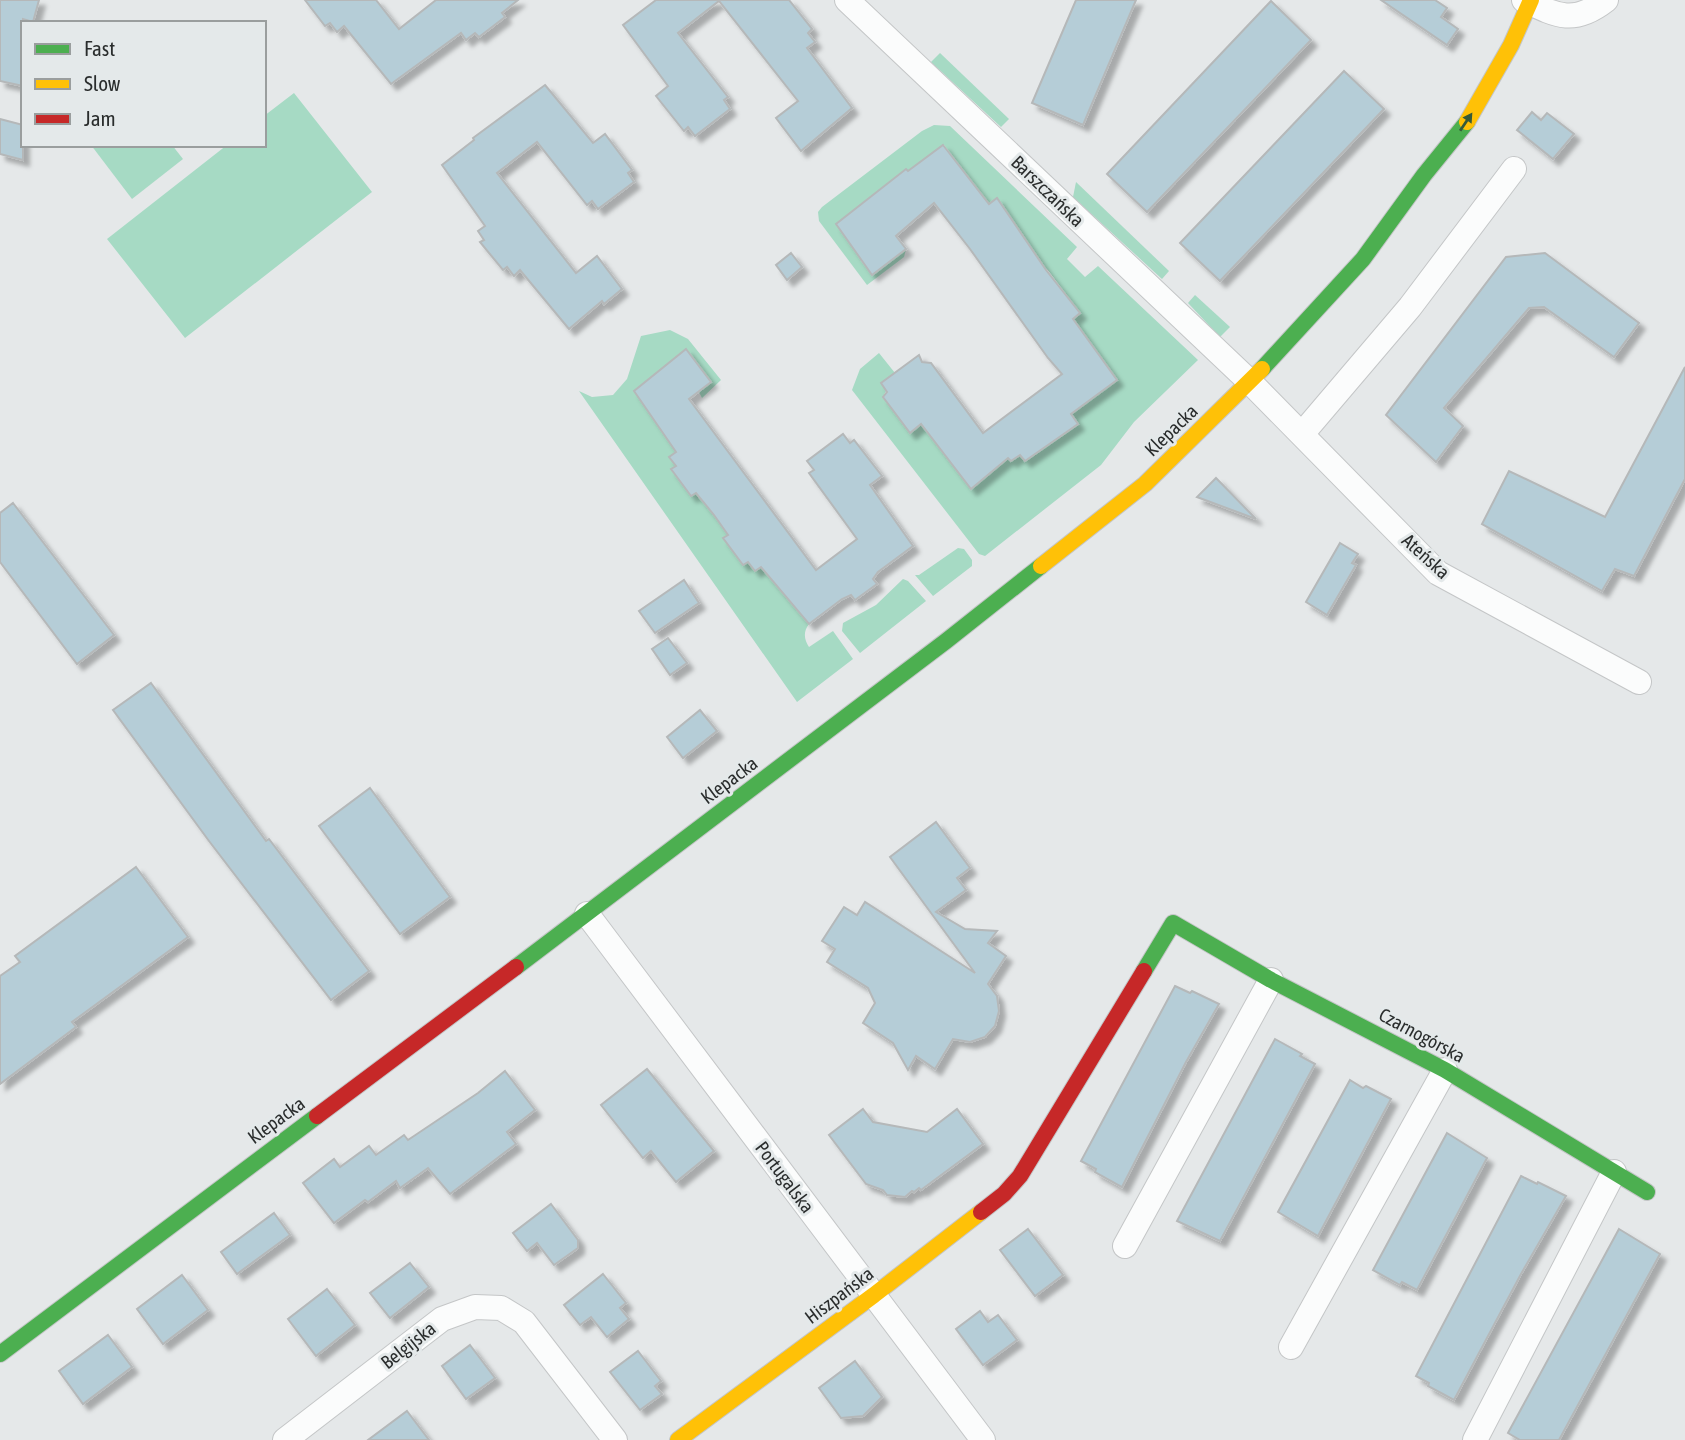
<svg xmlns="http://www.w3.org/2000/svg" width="1685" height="1440" font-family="'Asap Condensed',sans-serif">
<defs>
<filter id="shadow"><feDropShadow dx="6" dy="6" stdDeviation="2" flood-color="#0004"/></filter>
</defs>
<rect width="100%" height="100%" fill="#e5e8e9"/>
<g fill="#a6dac4">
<polygon points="940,53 1009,119 1001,127 931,62"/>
<polygon points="294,93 372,192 185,338 107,239 227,145 264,145 264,116"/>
<polygon points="934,125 950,126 1077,247 1067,259 1085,277 1098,266 1198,360 1134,422 1101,465 985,556 979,554 852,390 860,369 879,353 895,373 883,397 910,433 921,424 971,488 1008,459 1011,461 1020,455 1026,461 1078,425 1071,414 1087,403 1091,344 1073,319 1080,313 1047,269 1039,274 1028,243 998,199 989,204 944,145 908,171 906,169 836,224 846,238 852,234 862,258 861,261 872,275 906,249 904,257 867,285 819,221 818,212 822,207 922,131"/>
<polygon points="91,145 172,145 183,159 132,199"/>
<polygon points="1076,182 1169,271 1162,279 1073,197"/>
<polygon points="1195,295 1230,327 1220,337 1188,303"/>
<path d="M670,330L688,339L721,380L702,398L699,392L711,382L686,349L634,391L676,452L669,457L676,466L671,470L691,496L696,493L703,502L710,497L728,521L721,526L728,535L724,539L743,565L748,562L755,571L761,567L809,624C803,632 804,639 809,647L833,631L853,659L797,702L579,391L592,397L613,395L627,379L641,336Z"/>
<polygon points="958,548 964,549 972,560 972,566 933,596 915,575 919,575"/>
<polygon points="903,579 908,581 926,601 860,653 842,631 843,623 876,605"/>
</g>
<g fill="#b5cdd7" stroke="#b5b8b9" stroke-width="2" filter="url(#shadow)">
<polygon points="0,0 39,0 33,22 23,19 23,86 0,81"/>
<polygon points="305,0 376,0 399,29 436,0 518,0 502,13 505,17 479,37 475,33 466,40 461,33 391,84 344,26 337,32 330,23 325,26"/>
<polygon points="656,0 789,0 812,29 808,33 815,42 807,48 852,108 801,151 776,118 798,101 719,1 678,33 728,97 724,100 730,109 695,136 688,127 684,131 656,96 668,86 623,25"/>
<polygon points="1076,0 1136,0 1083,125 1032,103"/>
<polygon points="1381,0 1435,0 1447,8 1441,17 1458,29 1447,45"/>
<polygon points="1271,1 1311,40 1147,212 1107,174"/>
<polygon points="1344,71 1384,109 1220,281 1180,243"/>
<polygon points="545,85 593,143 605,134 632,170 628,173 634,182 598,209 592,201 587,205 537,142 497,173 576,273 597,256 622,289 604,304 602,301 569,329 520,270 514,276 507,267 503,270 480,242 484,240 478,231 485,226 442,165 474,140 473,138"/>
<polygon points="1532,112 1541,120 1547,113 1574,134 1553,159 1517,130"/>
<polygon points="0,119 23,125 23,160 0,154"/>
<polygon points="943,145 989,204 997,198 1046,270 1080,313 1073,319 1117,380 1071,414 1078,424 1025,461 1020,455 1011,461 1008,458 971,489 921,424 910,433 883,397 887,392 881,383 919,355 922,362 931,363 983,433 1062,374 1048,358 970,249 934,203 896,236 906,249 872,275 836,224 906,169 908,171"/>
<polygon points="791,253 802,267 787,280 776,265"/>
<polygon points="1545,253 1639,323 1614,357 1544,307 1529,308 1444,408 1463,426 1436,462 1386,415 1506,257"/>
<polygon points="686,349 711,382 689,399 816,570 857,539 809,473 814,470 807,461 843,434 850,443 854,440 882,476 870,485 913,546 878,572 873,579 877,584 855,600 851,595 842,599 809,624 761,567 755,571 748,562 743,565 723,538 728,535 714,515 696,493 691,496 671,469 676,466 669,457 676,452 634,391"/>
<polygon points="1685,367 1685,479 1634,576 1615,569 1602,591 1482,524 1509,471 1605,517"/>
<polygon points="1216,478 1256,519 1197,497"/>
<polygon points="13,503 114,635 77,664 0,562 0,513"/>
<polygon points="1340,543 1358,554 1352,563 1356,565 1327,615 1306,602"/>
<polygon points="684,580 699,603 655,633 639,611"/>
<polygon points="668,638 687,663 670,675 652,649"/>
<polygon points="151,683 266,841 269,839 369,971 331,1000 209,841 113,710"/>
<polygon points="700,710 717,731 683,758 667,737"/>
<polygon points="370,788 450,897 400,934 319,826"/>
<polygon points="936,822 970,868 957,878 966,890 936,912 965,929 997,931 988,943 1006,956 988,984 997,996 999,1011 995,1026 985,1037 970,1042 953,1039 935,1069 916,1056 908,1070 893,1043 863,1023 875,1003 868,988 827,962 835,949 822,941 844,907 857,915 865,902 975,973 890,857"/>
<polygon points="136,867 188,937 72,1022 76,1027 0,1084 0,976 20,962 15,956"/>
<polygon points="1175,986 1190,993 1192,991 1219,1004 1186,1062 1122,1187 1095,1172 1096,1169 1081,1161"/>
<polygon points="1275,1039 1302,1054 1300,1056 1315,1064 1220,1241 1177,1221"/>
<polygon points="647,1069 714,1151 676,1182 651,1151 643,1158 601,1105"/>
<polygon points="505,1071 535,1110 507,1132 516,1144 450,1194 428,1168 400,1188 396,1181 368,1202 365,1200 334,1223 303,1183 334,1159 340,1167 369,1146 376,1155 404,1135 408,1140 478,1093"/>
<polygon points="1350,1080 1363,1088 1366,1086 1391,1099 1318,1236 1278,1212"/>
<polygon points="863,1109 873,1122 927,1132 957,1109 983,1144 921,1190 919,1188 914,1192 912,1191 905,1197 887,1195 883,1190 866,1184 829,1135"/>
<polygon points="1447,1133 1487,1158 1417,1290 1402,1282 1400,1285 1373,1270"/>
<polygon points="1521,1176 1537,1184 1538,1182 1566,1196 1521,1274 1454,1400 1428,1386 1429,1383 1416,1376"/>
<polygon points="551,1204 578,1240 578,1248 554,1265 537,1243 527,1251 513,1233"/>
<polygon points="274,1213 290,1235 237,1274 221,1252"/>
<polygon points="1028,1229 1063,1275 1035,1296 1000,1250"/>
<polygon points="1619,1229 1660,1254 1559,1440 1520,1440 1508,1433"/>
<polygon points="410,1263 429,1287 390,1318 370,1293"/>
<polygon points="603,1274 626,1303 620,1308 629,1319 607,1337 591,1317 580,1325 564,1305"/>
<polygon points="182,1275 208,1310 163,1344 137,1309"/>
<polygon points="327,1289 355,1325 316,1356 288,1319"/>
<polygon points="980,1311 988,1322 998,1315 1017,1340 983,1365 956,1329"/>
<polygon points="108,1335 132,1367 83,1404 59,1371"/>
<polygon points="470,1345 495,1378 466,1399 442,1366"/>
<polygon points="638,1351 661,1381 655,1386 662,1394 640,1410 610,1372"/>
<polygon points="855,1361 882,1397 863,1416 841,1418 819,1388"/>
<polygon points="407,1411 429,1440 368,1440"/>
</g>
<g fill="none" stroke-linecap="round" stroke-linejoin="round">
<defs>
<g id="street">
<polyline points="847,0 1250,382 1438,573 1639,682"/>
<path d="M1524,0C1557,16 1574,25 1606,0"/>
<polyline points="1302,434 1410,307 1514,169"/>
<polyline points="587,914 983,1440"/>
<polyline points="1125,1246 1271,980"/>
<polyline points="1291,1347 1445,1070"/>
<polyline points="285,1440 442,1319 475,1307 501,1308 524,1322 615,1440"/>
<polyline points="1475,1440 1614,1172"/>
</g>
<g id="fast">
<polyline points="1262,369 1363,259 1424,175 1467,122"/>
<polyline points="516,967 946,641 1041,566"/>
<polyline points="1144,971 1173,923 1271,980 1445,1070 1647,1192"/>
<polyline points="0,1354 317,1116"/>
</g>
<g id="slow">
<polyline points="1467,122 1511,45 1531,0"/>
<polyline points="1041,566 1145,484 1262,369"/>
<polyline points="678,1440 874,1295 981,1212"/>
</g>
<g id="jam">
<polyline points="317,1116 516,967"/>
<polyline points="981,1212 1004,1194 1020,1176 1144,971"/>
</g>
</defs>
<use href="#street" stroke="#c4c6c7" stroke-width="26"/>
<use href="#fast" stroke="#c4c6c7" stroke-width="18"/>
<use href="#slow" stroke="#c4c6c7" stroke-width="18"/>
<use href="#jam" stroke="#c4c6c7" stroke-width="18"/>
<use href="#street" stroke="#fbfcfc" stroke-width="24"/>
<use href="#fast" stroke="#4caf50" stroke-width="16"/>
<use href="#slow" stroke="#ffc107" stroke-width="16"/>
<use href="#jam" stroke="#c62828" stroke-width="16"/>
</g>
<defs><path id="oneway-solid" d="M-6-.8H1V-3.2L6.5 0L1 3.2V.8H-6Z" transform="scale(1.75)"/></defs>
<use fill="#365a39" href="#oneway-solid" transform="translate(1466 122) rotate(-56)"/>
<g text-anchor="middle" stroke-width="6" stroke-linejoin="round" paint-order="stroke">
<g font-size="19" fill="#2a2d2d" stroke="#e4e9ea">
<text transform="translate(1048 191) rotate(44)" y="7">Barszczańska</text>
<text transform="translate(1171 430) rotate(-44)" y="7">Klepacka</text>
<text transform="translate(1426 556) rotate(42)" y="7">Ateńska</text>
<text transform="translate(729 780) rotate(-37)" y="7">Klepacka</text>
<text transform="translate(1422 1035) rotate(28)" y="7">Czarnogórska</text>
<text transform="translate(276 1120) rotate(-36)" y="7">Klepacka</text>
<text transform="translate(785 1177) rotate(53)" y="7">Portugalska</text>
<text transform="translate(839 1295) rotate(-37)" y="7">Hiszpańska</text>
<text transform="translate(408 1345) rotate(-38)" y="7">Belgijska</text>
</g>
</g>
<rect x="21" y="21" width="245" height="126" fill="#e4e9ea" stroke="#9a9e9e" stroke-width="2"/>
<rect x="35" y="44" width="35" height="10" fill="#4caf50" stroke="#9a9e9e" stroke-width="2"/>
<text x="84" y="56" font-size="21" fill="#2a2d2d">Fast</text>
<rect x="35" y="79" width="35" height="10" fill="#ffc107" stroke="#9a9e9e" stroke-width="2"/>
<text x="84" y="91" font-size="21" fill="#2a2d2d">Slow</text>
<rect x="35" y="114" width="35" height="10" fill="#c62828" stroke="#9a9e9e" stroke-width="2"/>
<text x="84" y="126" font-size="21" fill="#2a2d2d">Jam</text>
</svg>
